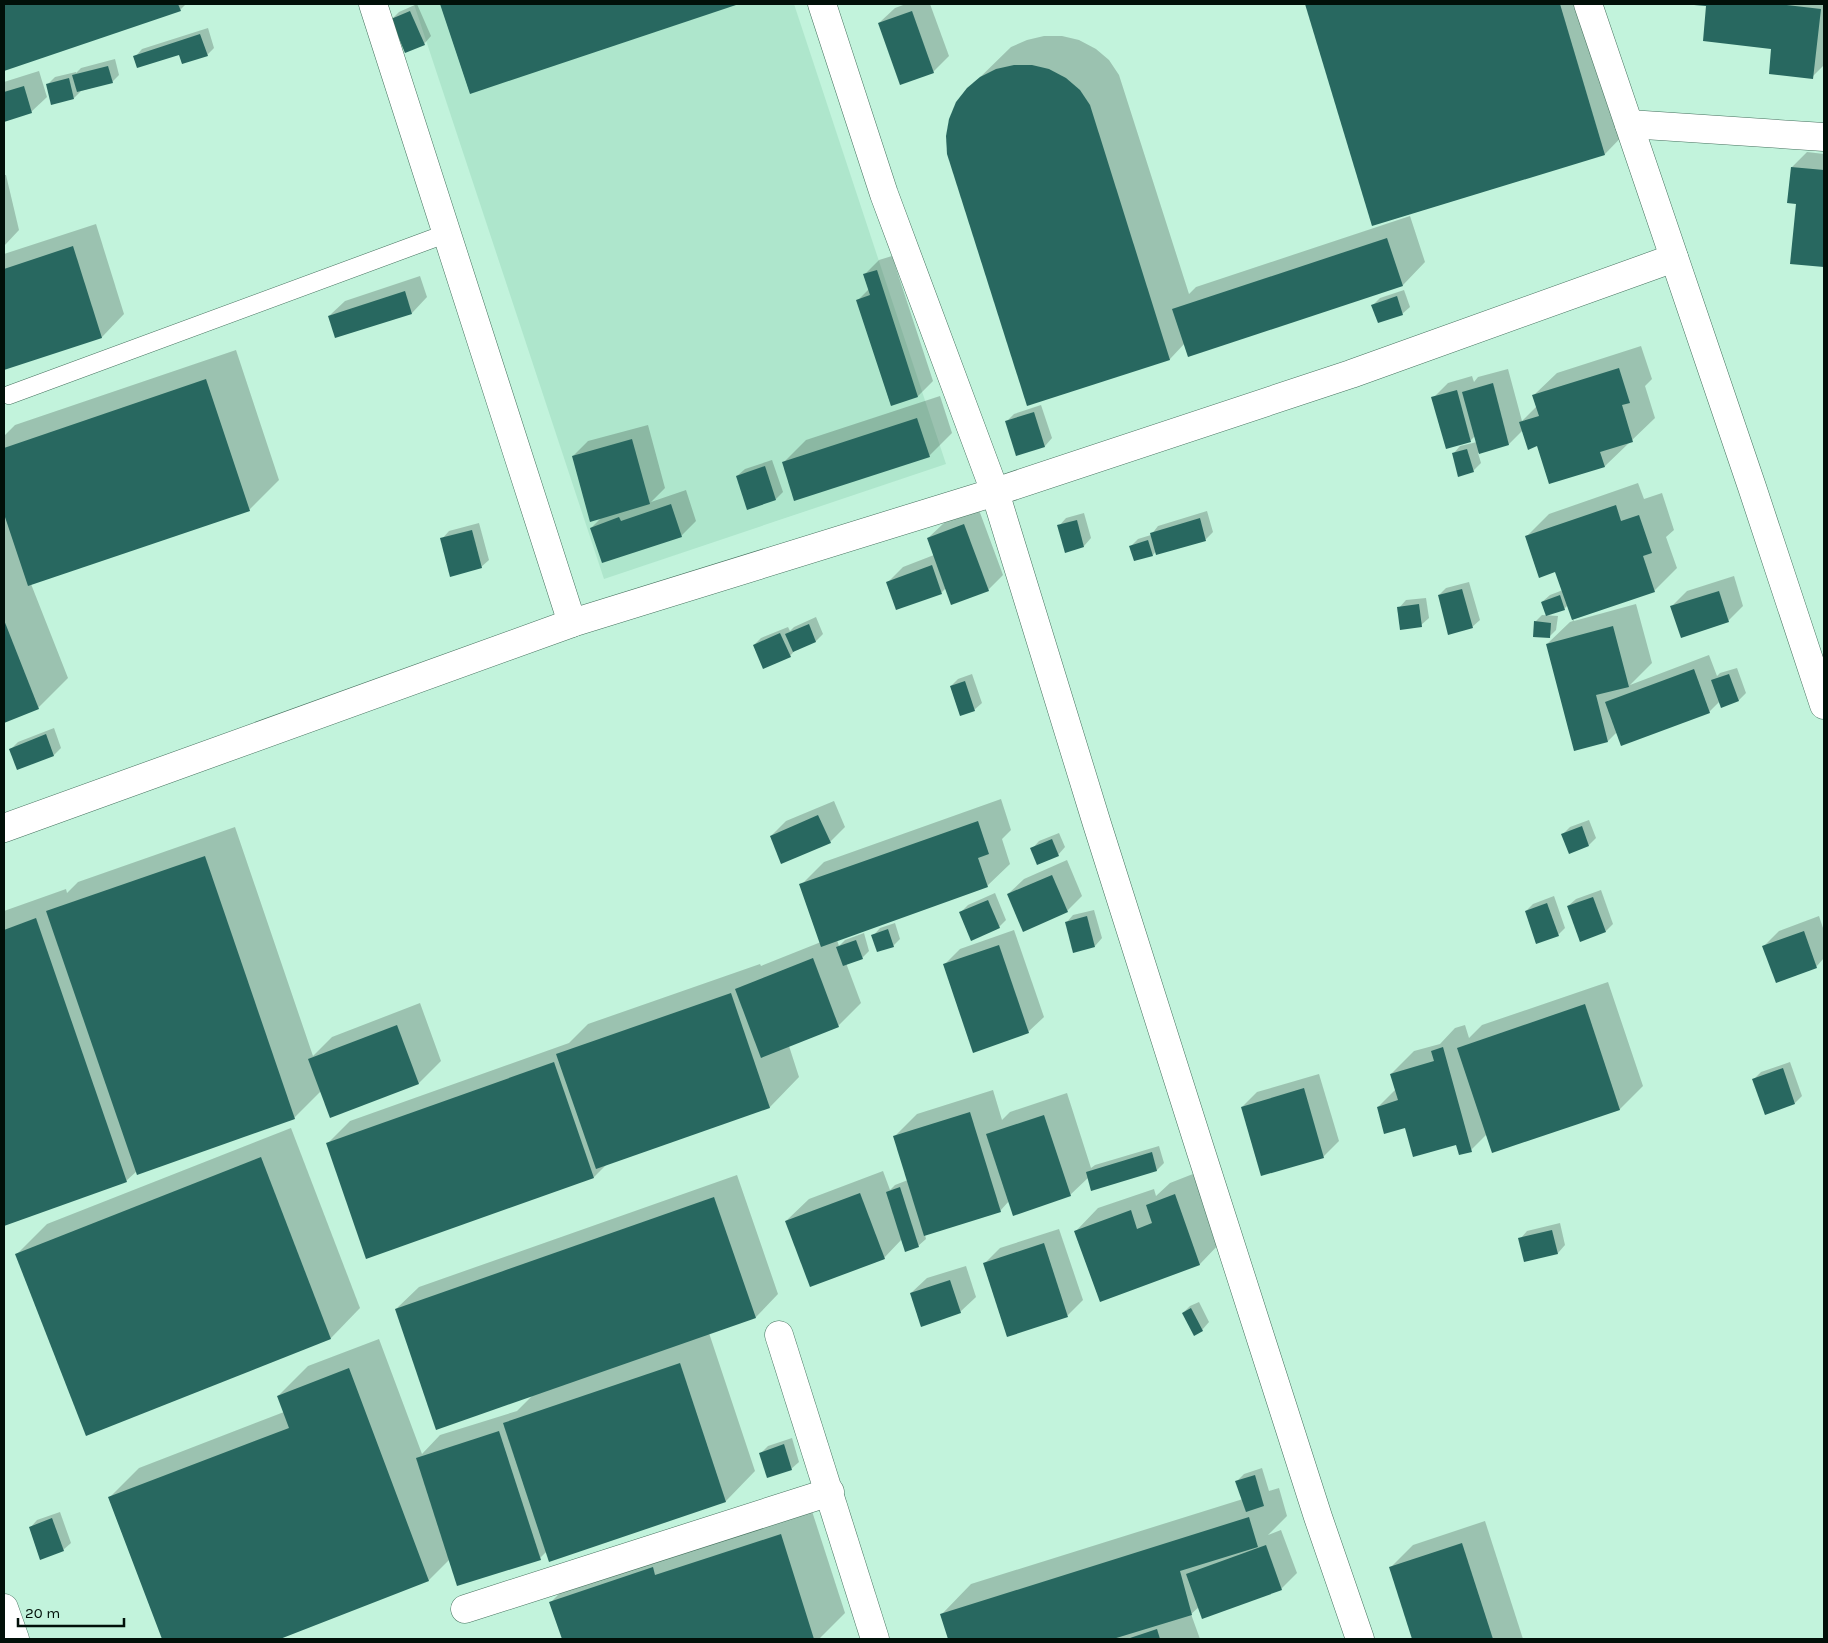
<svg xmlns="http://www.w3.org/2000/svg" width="1828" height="1643" font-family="Karla,sans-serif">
<rect width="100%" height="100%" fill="#c2f3dc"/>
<polygon fill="#aee6cc" points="414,4 794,4 946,464 604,579"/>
<g fill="#0003">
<polygon points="4,4 186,4 180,10 4,70"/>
<polygon points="417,4 431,36 424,44 392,19 399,12"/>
<polygon points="441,4 736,4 470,93"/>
<polygon points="906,4 930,4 949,56 933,72 879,23 895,8"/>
<polygon points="1307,4 1598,4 1634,124 1605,154 1373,225"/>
<polygon points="1696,4 1824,4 1824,65 1812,77 1773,48 1708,5"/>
<polygon points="208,28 214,48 207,55 180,53 135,57 142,49"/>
<polygon points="1044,36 1062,36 1079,40 1096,49 1109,60 1119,75 1189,294 1196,287 1410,216 1425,262 1403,285 1185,343 1170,359 1028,405 968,89 1011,47 1027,40"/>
<polygon points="115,59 119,75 112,82 81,91 74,98 47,85 55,77 76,72 76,73 81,68"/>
<polygon points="39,71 47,97 31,112 4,120 4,82"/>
<polygon points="1807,152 1824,154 1824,266 1792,262 1798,203 1792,167"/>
<polygon points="4,175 6,175 19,230 4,246"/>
<polygon points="96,224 124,314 102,337 4,369 4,254"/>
<polygon points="892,256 933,381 918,396 891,405 858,300 869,289 864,275 879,260"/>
<polygon points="420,276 427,297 412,313 336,337 329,316 345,301"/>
<polygon points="1404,290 1410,307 1402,314 1373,305 1380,298"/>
<polygon points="1641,346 1652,379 1645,386 1655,418 1605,466 1549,483 1538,444 1523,430 1509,444 1478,453 1481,463 1473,471 1453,454 1460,446 1477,442 1475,436 1471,440 1446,447 1433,398 1448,383 1472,376 1474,382 1478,377 1508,369 1522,421 1537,406 1534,395 1557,373"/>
<polygon points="236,350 279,480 249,510 31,584 68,678 38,708 4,722 4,436 15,425"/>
<polygon points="940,396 952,433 929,456 783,463 806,440"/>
<polygon points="1041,405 1052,438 1045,446 1017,454 1007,421 1014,414"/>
<polygon points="648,425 665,488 651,502 686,490 696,521 681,536 591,528 602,517 573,456 588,441"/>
<polygon points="772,460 783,492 776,499 737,476 745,469"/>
<polygon points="1638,483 1644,499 1662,493 1674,530 1666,537 1677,568 1654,591 1573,619 1574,621 1636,604 1652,663 1630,685 1709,655 1717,676 1720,673 1737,668 1746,693 1739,700 1720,701 1709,712 1617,732 1608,741 1575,750 1547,644 1570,622 1573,621 1568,605 1564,609 1542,602 1550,595 1563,590 1556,570 1526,537 1549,514"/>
<polygon points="979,510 1003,575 988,590 946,588 942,592 897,609 888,582 903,567 934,555 928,538 944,523"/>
<polygon points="1207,511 1213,532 1206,539 1156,551 1153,555 1131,546 1138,539 1151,535 1158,526"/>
<polygon points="1084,513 1091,538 1084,546 1059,526 1066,518"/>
<polygon points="479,523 489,560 481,567 442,539 449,531"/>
<polygon points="1734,576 1743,606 1728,621 1672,606 1687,591"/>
<polygon points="1469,582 1480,620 1472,627 1439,595 1446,588"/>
<polygon points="1426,598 1429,618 1421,625 1399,608 1406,600"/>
<polygon points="1542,615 1558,616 1556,630 1549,637 1535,622"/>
<polygon points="816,617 823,634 816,641 796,649 790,656 754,645 761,638 788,627 790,631 794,627"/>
<polygon points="972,674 982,703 974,710 951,686 958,679"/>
<polygon points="54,728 61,748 54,755 11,749 18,742"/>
<polygon points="1001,799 1011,830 1002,839 1010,864 987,886 837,940 839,946 845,940 864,933 869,951 862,958 846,963 861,1003 838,1026 789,1046 799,1077 770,1107 607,1164 594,1177 328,1143 350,1121 569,1043 588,1024 760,964 761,966 821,942 801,885 824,862"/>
<polygon points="834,801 845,827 830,842 771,836 786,821"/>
<polygon points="1589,820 1596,838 1589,845 1563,834 1570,827"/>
<polygon points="235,827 313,1056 332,1037 420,1003 441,1061 419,1083 321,1091 294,1118 137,1171 126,1181 4,1224 4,911 66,889 67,893 78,882"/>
<polygon points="1059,833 1065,847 1058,855 1032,849 1039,841"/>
<polygon points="1067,860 1082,896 1067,911 1008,894 1024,879"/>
<polygon points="1601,890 1613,924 1606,931 1568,906 1576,899"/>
<polygon points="995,893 1006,920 999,927 961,912 968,905"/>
<polygon points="1554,896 1565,928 1558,935 1526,911 1533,904"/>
<polygon points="1094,910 1102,938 1095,946 1066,923 1073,915"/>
<polygon points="1819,916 1824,931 1824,958 1816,967 1764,946 1779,931"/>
<polygon points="895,923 900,939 893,946 873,936 880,928"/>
<polygon points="1014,930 1044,1017 1028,1032 945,964 960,949"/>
<polygon points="1608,982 1643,1086 1620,1109 1493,1151 1487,1134 1471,1150 1457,1143 1406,1126 1378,1107 1396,1089 1391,1074 1414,1051 1440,1044 1455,1028 1465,1025 1469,1038 1482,1025"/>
<polygon points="1790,1062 1802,1096 1795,1103 1754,1079 1761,1072"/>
<polygon points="1319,1074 1339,1141 1323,1157 1242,1107 1257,1092"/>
<polygon points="993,1090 1002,1120 1010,1112 1067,1093 1091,1168 1095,1165 1159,1146 1164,1163 1157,1170 1092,1189 1089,1177 1070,1195 1009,1201 1000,1211 925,1235 926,1239 918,1246 902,1239 884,1258 786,1221 809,1199 883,1171 890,1190 895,1185 908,1180 894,1137 917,1114"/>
<polygon points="291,1128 360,1308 331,1338 17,1254 47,1224"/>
<polygon points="1198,1172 1222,1241 1200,1264 1101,1300 1076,1231 1098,1208 1154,1189 1156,1196 1170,1183"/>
<polygon points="737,1175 778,1294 756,1317 709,1333 755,1471 726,1501 547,1551 540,1558 450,1559 429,1580 276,1639 163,1639 109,1498 139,1468 284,1412 278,1396 308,1366 379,1339 422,1454 440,1435 517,1411 533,1395 396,1309 419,1287"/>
<polygon points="1560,1223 1565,1245 1558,1253 1525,1261 1520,1239 1527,1231"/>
<polygon points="1059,1229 1083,1300 1068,1315 1007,1335 984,1264 1000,1248"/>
<polygon points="966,1266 976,1297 960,1312 911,1293 927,1278"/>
<polygon points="1199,1302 1209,1322 1202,1330 1183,1313 1190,1306"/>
<polygon points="792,1438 799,1462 791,1469 761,1453 768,1446"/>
<polygon points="1262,1468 1269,1491 1279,1488 1287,1516 1268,1535 1281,1530 1297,1573 1281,1589 1199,1607 1191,1614 1200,1639 949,1639 942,1614 971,1584 1243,1499 1237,1481 1244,1474"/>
<polygon points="810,1505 845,1613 819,1639 563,1639 551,1602 581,1572"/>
<polygon points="60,1512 71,1543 63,1550 30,1528 37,1520"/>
<polygon points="1485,1521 1523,1639 1413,1639 1391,1567 1413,1545"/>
</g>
<g fill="#286860">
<polygon points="4,4 178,4 181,11 4,71"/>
<polygon points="440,4 739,4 470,94"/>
<polygon points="1305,4 1560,4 1605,155 1372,226"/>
<polygon points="1694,4 1778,4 1821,9 1813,79 1769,74 1771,49 1703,41 1706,6 1694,5"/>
<polygon points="410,11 425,45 405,53 391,19"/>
<polygon points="912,11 934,73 900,85 878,23"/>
<polygon points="200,34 208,56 182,64 179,55 137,68 133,56"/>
<polygon points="1014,65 1032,65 1049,69 1066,78 1080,90 1090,105 1170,360 1027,406 947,154 946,136 949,119 956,102 967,88 980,77 996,69"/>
<polygon points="108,66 113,83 77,92 72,75"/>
<polygon points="69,78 74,99 51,105 46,84"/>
<polygon points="24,86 32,113 4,122 4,92"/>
<polygon points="1791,167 1824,170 1824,267 1790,264 1796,204 1787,203"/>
<polygon points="1387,238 1403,286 1188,357 1172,309"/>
<polygon points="73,246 102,338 4,370 4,269"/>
<polygon points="877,270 918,397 891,406 856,300 870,295 863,274"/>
<polygon points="405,291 412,314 335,338 328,316"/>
<polygon points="1397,296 1403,315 1378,323 1371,305"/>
<polygon points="1619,368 1630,403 1622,405 1633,442 1600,452 1605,467 1549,484 1537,446 1528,450 1519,422 1539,416 1532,395"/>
<polygon points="206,379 250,511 28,586 4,514 4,448"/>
<polygon points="1493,383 1509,445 1479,454 1462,392"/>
<polygon points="1457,390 1471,442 1446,449 1431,397"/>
<polygon points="1034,412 1045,447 1016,456 1005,421"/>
<polygon points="917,418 930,457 794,501 782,462"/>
<polygon points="632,439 650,504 590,522 572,456"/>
<polygon points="1467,449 1474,472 1458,477 1452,453"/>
<polygon points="765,466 776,500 747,510 736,476"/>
<polygon points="671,504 682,537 602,563 590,528 619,517 621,521"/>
<polygon points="1616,505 1621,521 1639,515 1652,553 1643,556 1655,592 1572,620 1555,572 1539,578 1525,536"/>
<polygon points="1200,518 1206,541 1156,555 1150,533"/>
<polygon points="1077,520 1084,547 1065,553 1057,525"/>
<polygon points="964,524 989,591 951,605 927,538"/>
<polygon points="472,530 482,568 450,577 440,538"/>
<polygon points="1148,540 1153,556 1134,561 1129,546"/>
<polygon points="932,565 942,594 896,610 886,582"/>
<polygon points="1462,589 1473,628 1448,635 1438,595"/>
<polygon points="1719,591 1729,622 1681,638 1670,606"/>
<polygon points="1560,595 1565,610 1546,616 1541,602"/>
<polygon points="1419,604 1422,627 1400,630 1397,607"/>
<polygon points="4,620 39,709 4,723"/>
<polygon points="1534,621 1551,623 1550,638 1533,637"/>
<polygon points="809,624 816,642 793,652 785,634"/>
<polygon points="1613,626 1629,687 1596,695 1608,742 1574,751 1546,644"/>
<polygon points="780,633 791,657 763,669 753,645"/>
<polygon points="1694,669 1710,713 1621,746 1605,702"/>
<polygon points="1729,674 1739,701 1721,708 1711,680"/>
<polygon points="965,681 975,711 960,716 950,686"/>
<polygon points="46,734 54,756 17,770 9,749"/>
<polygon points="818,815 831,843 781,864 770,836"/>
<polygon points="978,821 989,854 978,858 988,887 821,947 799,884"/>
<polygon points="1582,826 1589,846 1569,854 1561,834"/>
<polygon points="1052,839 1059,856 1037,865 1030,848"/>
<polygon points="205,856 295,1119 137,1175 46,911"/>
<polygon points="1052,875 1068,912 1023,932 1007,894"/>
<polygon points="1593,897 1606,932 1580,942 1567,906"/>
<polygon points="988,900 1000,928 971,941 959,912"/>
<polygon points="1547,903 1559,936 1536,944 1525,911"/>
<polygon points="1087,916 1095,947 1073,953 1065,922"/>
<polygon points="36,918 127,1182 4,1226 4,930"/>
<polygon points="888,929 894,947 877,952 871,935"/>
<polygon points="1804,931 1817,968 1776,983 1762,946"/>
<polygon points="856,940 863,959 843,966 836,947"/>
<polygon points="999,945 1029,1033 973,1053 943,964"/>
<polygon points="813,958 839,1027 761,1058 735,989"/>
<polygon points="731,993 770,1108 596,1169 556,1054"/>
<polygon points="1585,1004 1620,1110 1492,1153 1457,1048"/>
<polygon points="397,1025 419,1084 330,1118 308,1059"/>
<polygon points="1443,1047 1472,1152 1459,1155 1456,1145 1413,1157 1405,1128 1384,1134 1377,1107 1398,1100 1390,1074 1434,1061 1431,1051"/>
<polygon points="554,1062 594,1178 366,1259 326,1143"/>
<polygon points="1783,1068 1795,1104 1765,1115 1752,1079"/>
<polygon points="1304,1088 1324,1158 1261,1176 1241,1107"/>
<polygon points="970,1112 1001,1212 924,1236 893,1136"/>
<polygon points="1044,1115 1071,1196 1013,1216 986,1134"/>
<polygon points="1152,1152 1157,1171 1091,1191 1086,1172"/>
<polygon points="261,1157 331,1339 86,1436 15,1254"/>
<polygon points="900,1187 919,1247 905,1252 886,1192"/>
<polygon points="860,1193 885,1259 810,1287 785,1221"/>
<polygon points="1175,1194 1200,1265 1100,1302 1074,1231 1131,1210 1137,1229 1152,1223 1146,1205"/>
<polygon points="714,1197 756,1318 436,1430 395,1309"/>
<polygon points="1552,1230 1558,1254 1524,1262 1518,1238"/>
<polygon points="1044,1243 1068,1317 1007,1337 983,1263"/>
<polygon points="950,1280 961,1313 921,1327 910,1293"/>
<polygon points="1191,1308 1203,1331 1194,1336 1182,1313"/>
<polygon points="680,1363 726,1502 549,1562 503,1423"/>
<polygon points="349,1368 429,1581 280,1639 162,1639 108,1497 289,1428 277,1396"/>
<polygon points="499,1431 541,1560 457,1586 416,1458"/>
<polygon points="784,1444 792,1470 767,1478 759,1453"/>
<polygon points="1255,1475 1264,1506 1246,1512 1235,1481"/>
<polygon points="1249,1517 1258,1547 1180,1571 1192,1615 1113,1639 948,1639 940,1614"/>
<polygon points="52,1518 64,1551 40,1560 29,1527"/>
<polygon points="781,1534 814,1639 562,1639 549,1602 653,1567 655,1575"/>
<polygon points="1462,1543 1493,1639 1412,1639 1389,1567"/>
<polygon points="1266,1545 1282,1590 1202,1619 1186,1574"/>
<polygon points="1157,1629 1160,1639 1127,1639"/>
</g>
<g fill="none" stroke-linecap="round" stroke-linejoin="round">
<defs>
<polyline id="service" points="9,395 448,233"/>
<g id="minor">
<polyline points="373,4 572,623"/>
<polyline points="822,4 884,194 995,492 1097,824 1201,1152 1318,1517 1360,1639"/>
<polyline points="1629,124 1824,137"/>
<polyline points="4,828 572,623 995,492 1351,374 1674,258"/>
<polyline points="779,1335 875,1639"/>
<polyline points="4,1608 15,1639"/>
<polyline points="465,1609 830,1492"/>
</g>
<polyline id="tertiary" points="1588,4 1752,487 1824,705"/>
</defs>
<use href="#service" stroke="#45715e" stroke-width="19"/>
<use href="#minor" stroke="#45715e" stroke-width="29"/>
<use href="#tertiary" stroke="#45715e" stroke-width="29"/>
<use href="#service" stroke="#fff" stroke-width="18"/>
<use href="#minor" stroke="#fff" stroke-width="28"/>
<use href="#tertiary" stroke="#fff" stroke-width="28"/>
</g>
<rect width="1828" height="1643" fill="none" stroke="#011009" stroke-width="10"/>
<path d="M18 1618v8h106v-8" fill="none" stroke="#011009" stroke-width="2.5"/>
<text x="25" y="1618" font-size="15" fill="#011009" stroke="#c2f3dc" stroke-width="4" paint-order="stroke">20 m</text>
</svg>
